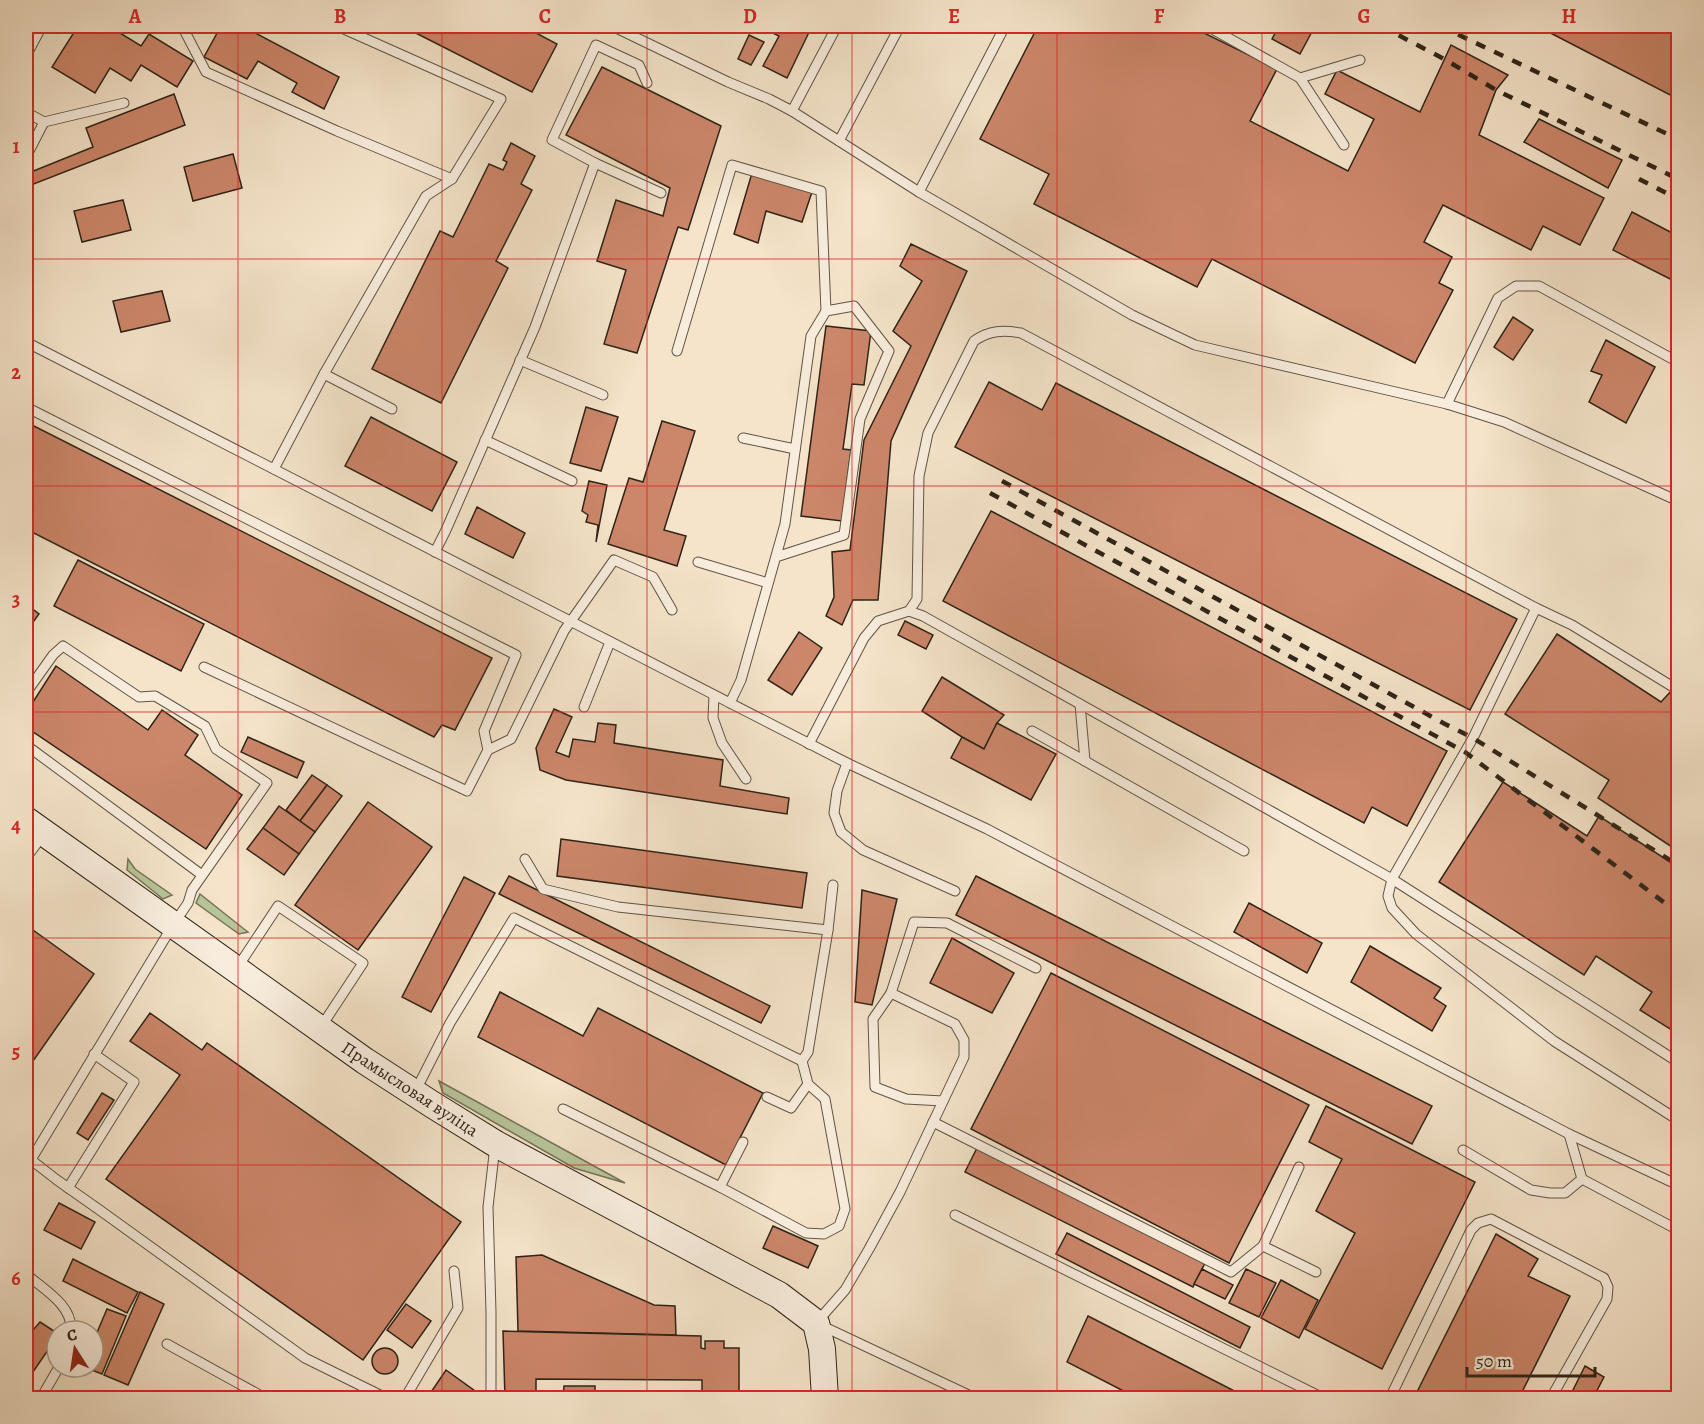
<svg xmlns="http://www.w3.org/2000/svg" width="1704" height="1424" font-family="Alegreya,serif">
<rect width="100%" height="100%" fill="#f5e4ca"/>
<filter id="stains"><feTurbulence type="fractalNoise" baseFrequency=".00333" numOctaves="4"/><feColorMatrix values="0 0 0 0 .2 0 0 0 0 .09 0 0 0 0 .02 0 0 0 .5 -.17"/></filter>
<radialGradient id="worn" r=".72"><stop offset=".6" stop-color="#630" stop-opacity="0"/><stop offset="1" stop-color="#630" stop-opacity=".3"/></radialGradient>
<g fill="#b8c59a" stroke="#737459" stroke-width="1.5">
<polygon points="128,859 135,869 172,895 163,899 127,870"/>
<polygon points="200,894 244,929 248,932 239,934 196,903"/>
<polygon points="439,1081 625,1183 574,1168 443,1093"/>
</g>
<g fill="#cc866a" stroke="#2e2418" stroke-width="1.5">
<polygon points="78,26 125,26 120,33 141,46 149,34 193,61 177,87 141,65 131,81 110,68 95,93 52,67"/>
<polygon points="221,26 242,26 339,77 324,109 292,92 297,83 258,61 247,79 204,57"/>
<polygon points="402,26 523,26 557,44 532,92"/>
<polygon points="763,26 812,26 787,78 763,66 779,36 762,28"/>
<polygon points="1038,26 1190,26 1277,69 1250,121 1348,171 1374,119 1325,94 1337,70 1420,112 1451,45 1508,75 1496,90 1479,135 1604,198 1580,245 1543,226 1531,250 1443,205 1424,242 1452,257 1439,283 1453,290 1415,363 1212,259 1197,287 1034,204 1049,174 980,139"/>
<polygon points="1279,26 1315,26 1300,54 1272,39"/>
<polygon points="1537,26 1678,26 1678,99"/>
<polygon points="749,35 764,42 751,65 738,59"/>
<polygon points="602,67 721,126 688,230 678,227 637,353 604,344 626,270 597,261 616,200 663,216 670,188 566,135"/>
<polygon points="174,94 185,125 26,187 26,174 93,147 86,128"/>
<polygon points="1539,119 1622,160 1608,188 1524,142"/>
<polygon points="511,143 535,156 521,184 532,190 496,261 508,268 441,403 372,369 440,231 453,237 489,164 503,170 507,162 503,160"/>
<polygon points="233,154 242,188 193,201 184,167"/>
<polygon points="752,173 812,192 802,222 766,211 758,243 734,234"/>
<polygon points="123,200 131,230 82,242 74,211"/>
<polygon points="1632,212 1678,236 1678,283 1613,250"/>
<polygon points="911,244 967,271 891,441 878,600 853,600 842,625 826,616 834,597 832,552 850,550 864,440 911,346 893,331 922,281 900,266"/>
<polygon points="162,291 170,321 121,332 113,301"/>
<polygon points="1513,317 1533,330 1513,360 1494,347"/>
<polygon points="826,326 871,331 864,385 852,384 843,449 851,450 842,521 801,516"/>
<polygon points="1606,340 1655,367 1626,423 1589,402 1602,375 1591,371"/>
<polygon points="989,382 1042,410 1056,383 1517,619 1470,710 955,447"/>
<polygon points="586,407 618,417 601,471 570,463"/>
<polygon points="371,417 457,462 432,511 345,466"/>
<polygon points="662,421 695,431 664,530 686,536 677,566 608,544 629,478 643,482"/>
<polygon points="26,422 492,658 455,730 442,725 434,737 26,529"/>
<polygon points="589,481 607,485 596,542 598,525 586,522 588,515 582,511"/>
<polygon points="477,507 525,533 513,558 465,534"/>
<polygon points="991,511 1447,751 1407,826 1372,807 1364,823 943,601"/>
<polygon points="78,560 204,624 181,671 54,606"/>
<polygon points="26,604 39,614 26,632"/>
<polygon points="905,621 933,635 926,649 898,635"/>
<polygon points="799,632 822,648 792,695 768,680"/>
<polygon points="1557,634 1661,702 1673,689 1678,693 1678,851 1598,798 1609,780 1505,714"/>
<polygon points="56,666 148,730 162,710 198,735 185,755 242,795 206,849 26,727 26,713"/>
<polygon points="942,677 1004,715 997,723 984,749 962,737 922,711"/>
<polygon points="554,709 572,717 556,752 569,757 573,739 595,742 598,723 616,725 614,743 723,760 720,786 789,798 787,814 566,780 540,770 536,748"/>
<polygon points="997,723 1056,754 1031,800 951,758 962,737 984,749"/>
<polygon points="248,737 304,762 297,778 241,752"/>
<polygon points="312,775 327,785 300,821 286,810"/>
<polygon points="1503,782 1587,836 1599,816 1678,867 1678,1034 1640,1010 1652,992 1596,956 1584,975 1439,882"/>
<polygon points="327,785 342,796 315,832 300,821"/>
<polygon points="368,802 432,847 358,950 295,905"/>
<polygon points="279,806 315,832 299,854 263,828"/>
<polygon points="263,828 299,854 284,875 247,849"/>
<polygon points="561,839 807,873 802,908 557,876"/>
<polygon points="509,876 770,1006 761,1023 499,894"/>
<polygon points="976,876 1432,1106 1412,1144 956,915"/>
<polygon points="464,877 495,893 431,1012 402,997"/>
<polygon points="862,890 897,899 872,1005 855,1002"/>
<polygon points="1249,903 1322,943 1307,973 1234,932"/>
<polygon points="26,925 94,974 26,1071"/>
<polygon points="952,938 1014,973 992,1013 930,983"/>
<polygon points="1370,946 1441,988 1434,998 1446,1006 1432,1031 1351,982"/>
<polygon points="1051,973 1309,1105 1229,1263 971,1129"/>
<polygon points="500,992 583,1036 598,1008 763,1093 726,1165 478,1037"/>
<polygon points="150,1013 202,1050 207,1043 461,1222 363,1360 106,1179 180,1075 130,1041"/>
<polygon points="102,1093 114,1100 88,1140 77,1133"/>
<polygon points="1326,1106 1475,1182 1382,1369 1305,1329 1355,1233 1316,1211 1342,1159 1309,1142"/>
<polygon points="977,1148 1205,1263 1193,1287 965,1172"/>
<polygon points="59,1203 95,1222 81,1249 44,1230"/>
<polygon points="773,1226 818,1246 808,1268 763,1248"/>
<polygon points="1067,1233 1250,1327 1240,1348 1056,1254"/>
<polygon points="1496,1234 1538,1259 1528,1276 1570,1296 1519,1398 1430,1398 1417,1392"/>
<polygon points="542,1255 654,1305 675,1306 676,1335 518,1331 516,1257"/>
<polygon points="73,1259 138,1292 127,1313 63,1281"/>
<polygon points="1202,1269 1233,1285 1225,1299 1194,1284"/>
<polygon points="1246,1269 1276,1283 1259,1317 1229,1303"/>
<polygon points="1281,1280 1318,1300 1299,1338 1261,1318"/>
<polygon points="140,1292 164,1304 128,1385 104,1375"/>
<polygon points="406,1304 431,1321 412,1348 387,1330"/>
<polygon points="107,1309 126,1316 102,1374 84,1367 93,1367 93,1342"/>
<polygon points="1088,1316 1248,1398 1137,1398 1067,1362"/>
<polygon points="40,1322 57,1333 57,1337 26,1382 26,1323 34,1329"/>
<polygon points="503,1331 701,1336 701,1348 705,1349 705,1341 724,1341 724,1348 739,1348 739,1398 702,1398 702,1380 536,1379 536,1398 505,1398"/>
<circle cx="385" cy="1361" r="13"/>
<polygon points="1585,1366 1604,1377 1593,1398 1569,1398"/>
<polygon points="446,1370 475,1391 470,1398 427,1398"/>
<polygon points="564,1386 595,1386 595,1398 563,1398"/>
</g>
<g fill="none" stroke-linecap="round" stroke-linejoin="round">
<defs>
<g id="lane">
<polyline points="182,26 206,72 337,131 452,179"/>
<polyline points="612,26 728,82 769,99 792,111 919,192 1132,315 1195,345 1447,404 1504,422 1678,501"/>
<polyline points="1207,26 1300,78 1360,60"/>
<polyline points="26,56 42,26"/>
<polyline points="1300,78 1344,145"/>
<polyline points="792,111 837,26"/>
<polyline points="26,112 44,122 124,103"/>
<polyline points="839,141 900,26"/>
<polyline points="26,157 44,122"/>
<polyline points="595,163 661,193"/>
<polyline points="919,192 1005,26"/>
<polyline points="26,342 847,763 987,829 1569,1134 1678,1185"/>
<polyline points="677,351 732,165 821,191 826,311"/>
<polyline points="520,360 603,395"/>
<polyline points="324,374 392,409"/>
<polyline points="1447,404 1498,298 1516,286 1539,286 1678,362"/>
<polyline points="26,407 516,655 484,731 488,750 467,791 204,667"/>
<polyline points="743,438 795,449"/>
<polyline points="485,440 572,481"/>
<polyline points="274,469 324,374 426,196 452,179 501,99 337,26"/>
<polyline points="435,552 446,530 535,327 595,163 552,140 596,45 639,65 647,83"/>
<polyline points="698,562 768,583"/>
<polyline points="1536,608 1473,738 1392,879 1388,896 1392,908 1416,934 1554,1041 1678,1120"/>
<path d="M909,611L917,599L919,476L928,433L974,341C990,330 1003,330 1021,333L1536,608L1572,625L1678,690"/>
<polyline points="26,693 53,655 63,646 139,697 155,696 205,726 216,749 267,783 192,890 188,903 173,925 26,1168"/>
<polyline points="714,695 713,718 722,743 746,779"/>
<polyline points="730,703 741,680 785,524 811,336 826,311 854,306 889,351 860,419 844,535 776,557"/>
<polyline points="1080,704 1085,761"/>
<polyline points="584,707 610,642"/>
<polyline points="1032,731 1244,851"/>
<polyline points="809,744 864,638 878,621 909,611 923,616 1392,879 1678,1062"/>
<polyline points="26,745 202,875"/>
<polyline points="488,750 511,739 564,631 614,560 653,577 672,610"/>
<polyline points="847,763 837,791 834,813 841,832 863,850 955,891"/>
<polyline points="26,858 43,835"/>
<polyline points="828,930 833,885"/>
<polyline points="237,968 278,906 363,963 321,1027"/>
<polyline points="891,993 873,1019 875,1087 906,1099 943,1101"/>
<polyline points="416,1090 450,1023 514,918 802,1061 808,1052 828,930 618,907 543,889 525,859"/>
<polyline points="767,1097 791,1108 808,1084 802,1061"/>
<polyline points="563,1109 720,1187 743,1142"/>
<polyline points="933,1122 1231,1272 1263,1246 1299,1167"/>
<polyline points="1463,1150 1531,1190 1550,1193 1565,1193 1582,1179 1569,1134"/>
<polyline points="30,1159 57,1180 101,1211 305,1358 386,1398"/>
<polyline points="1582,1179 1678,1230"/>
<polyline points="720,1187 806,1233 824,1234 839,1226 845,1209 825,1099 808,1084"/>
<polyline points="68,1188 134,1082 94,1054"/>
<polyline points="955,1215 1323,1398"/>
<polyline points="1263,1246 1316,1272"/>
<path d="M26,1274C43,1289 73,1305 71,1331"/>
<polyline points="167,1344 265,1398"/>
<polyline points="41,1398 59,1367"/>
<polyline points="405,1398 458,1308 454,1271"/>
<polyline points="491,1398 491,1312 488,1207 495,1146"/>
<polyline points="975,1398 816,1323 845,1290 869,1249 900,1192 964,1057 964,1040 955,1024 891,993 914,922 947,923 1036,968"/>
<polyline points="1390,1398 1471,1230 1478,1223 1491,1219 1604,1278 1608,1287 1607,1299 1551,1398"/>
</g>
<polyline id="secondary" points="26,820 365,1061 433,1105 496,1144 779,1295 816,1323 822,1349 825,1398"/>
</defs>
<use href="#lane" stroke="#605444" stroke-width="11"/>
<use href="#secondary" stroke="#2e2418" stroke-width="28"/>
<use href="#lane" stroke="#f8eddd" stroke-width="9"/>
<use href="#secondary" stroke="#f8eddd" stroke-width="26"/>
<g stroke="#2e2418" stroke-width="4.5" stroke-dasharray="10 10" stroke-linecap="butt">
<polyline points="1381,26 1444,59 1496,90 1678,179"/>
<polyline points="1440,26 1678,139"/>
<polyline points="1639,179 1678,199"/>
<polyline points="1002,481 1445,724 1473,738 1678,865"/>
<polyline points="990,493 1465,752 1678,913"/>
</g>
</g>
<path fill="none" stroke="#d62828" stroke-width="1.5" stroke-opacity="0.55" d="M238,26V1398M442,26V1398M647,26V1398M852,26V1398M1057,26V1398M1262,26V1398M1466,26V1398M26,259H1678M26,486H1678M26,712H1678M26,938H1678M26,1165H1678"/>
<g text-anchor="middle" stroke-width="4.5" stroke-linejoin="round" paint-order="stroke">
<g font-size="18" fill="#2e2418" stroke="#f8eddd">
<text transform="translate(410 1089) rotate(33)" y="6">Прамысловая вуліца</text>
</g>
</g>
<rect width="1704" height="1424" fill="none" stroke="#f5e4ca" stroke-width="66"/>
<g transform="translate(75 1349) rotate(348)"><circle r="28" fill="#f8eddd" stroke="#a79d8e" stroke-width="1.5"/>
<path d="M0-4.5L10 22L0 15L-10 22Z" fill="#8f2418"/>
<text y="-9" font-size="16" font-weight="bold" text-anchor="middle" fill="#2e2418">С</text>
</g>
<path d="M1467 1367v9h128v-9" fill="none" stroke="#2e2418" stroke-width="3"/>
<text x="1476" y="1367" font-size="18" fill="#2e2418" stroke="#f8eddd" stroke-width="4.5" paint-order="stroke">50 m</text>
<rect x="33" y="33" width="1638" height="1358" fill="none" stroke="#d62828" stroke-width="2"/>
<g font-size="20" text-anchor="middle" font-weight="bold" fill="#d62828">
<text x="135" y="23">A</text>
<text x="340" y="23">B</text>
<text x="545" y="23">C</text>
<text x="750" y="23">D</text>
<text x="954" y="23">E</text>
<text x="1159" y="23">F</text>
<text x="1364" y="23">G</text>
<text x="1569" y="23">H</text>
<text x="16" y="153">1</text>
<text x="16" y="379">2</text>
<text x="16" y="606">3</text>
<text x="16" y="832">4</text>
<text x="16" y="1058">5</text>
<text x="16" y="1285">6</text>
</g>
<rect width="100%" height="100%" filter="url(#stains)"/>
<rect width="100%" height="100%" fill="url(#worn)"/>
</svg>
